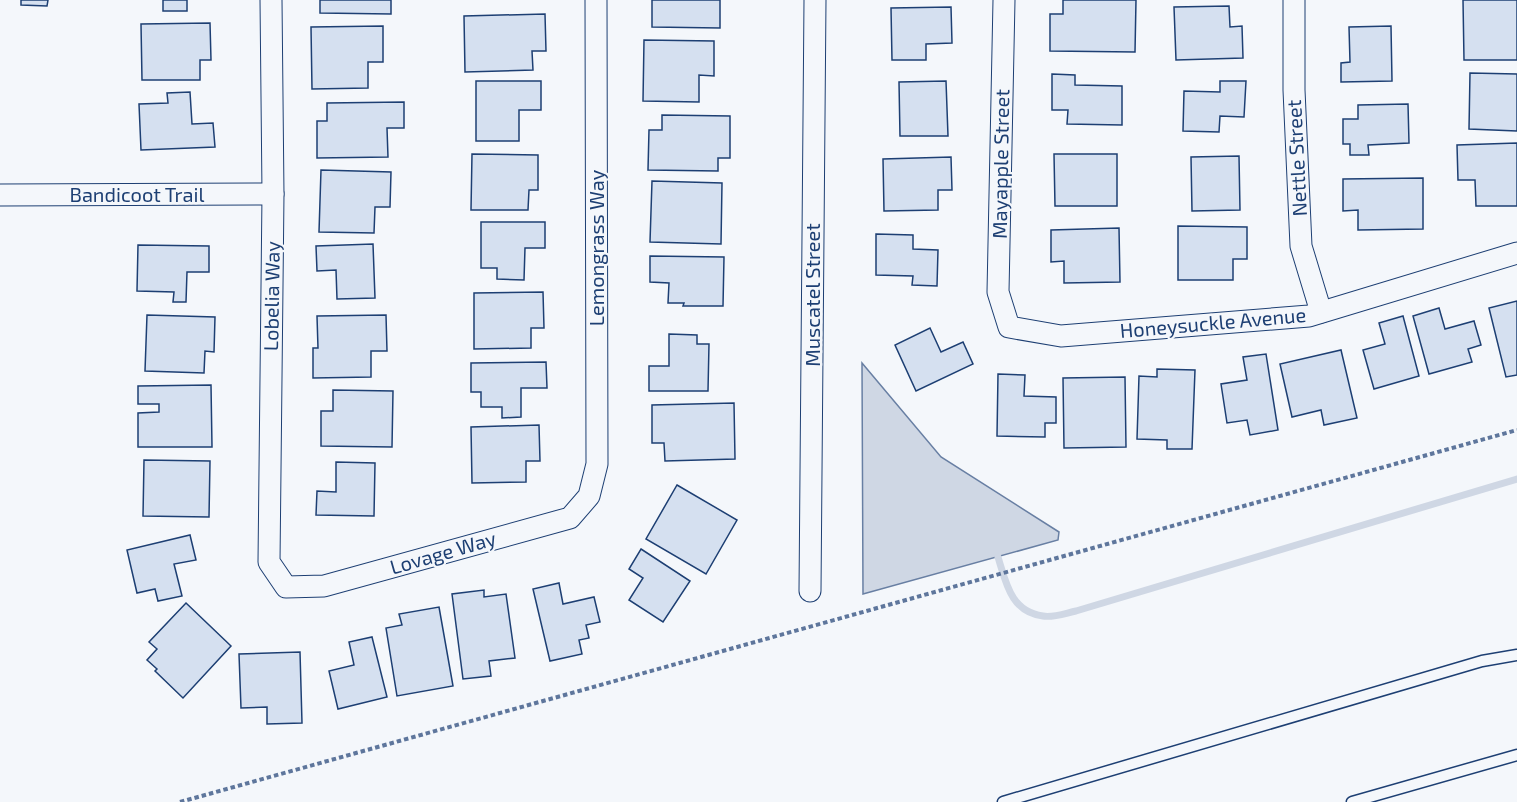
<svg xmlns="http://www.w3.org/2000/svg" width="1517" height="802" font-family="'Exo 2',sans-serif">
<rect width="100%" height="100%" fill="#f4f7fb"/>
<polygon fill="#cfd7e4" stroke="#687fa3" stroke-width="1.5" points="862,363 941,457 1059,532 1058,540 863,594"/>
<g fill="none" stroke-linecap="round" stroke-linejoin="round">
<path stroke="#cfd7e4" stroke-width="7" d="M998,557C1006,583 1011,612 1043,616C1053,618 1066,613 1076,611L1517,479"/>
</g>
<g fill="#d5e0f0" stroke="#1d3f73" stroke-width="1.5">
<polygon points="21,0 48,0 47,6 21,5"/>
<rect x="163" y="0" width="24" height="11"/>
<polygon points="320,0 391,0 391,14 320,13"/>
<polygon points="652,0 720,0 720,28 652,27"/>
<polygon points="1063,0 1136,0 1135,52 1050,51 1050,14 1063,14"/>
<polygon points="1463,0 1517,0 1517,60 1464,60"/>
<polygon points="1229,6 1230,27 1242,26 1243,58 1176,60 1174,7"/>
<polygon points="951,7 952,43 926,44 926,60 892,60 891,8"/>
<polygon points="545,14 546,51 532,51 533,70 465,72 464,16"/>
<polygon points="210,23 211,60 200,60 200,80 142,80 141,24"/>
<polygon points="383,26 383,62 368,62 368,88 312,89 311,27"/>
<polygon points="1391,26 1392,81 1341,82 1341,63 1350,62 1349,27"/>
<polygon points="644,40 714,41 714,76 699,75 699,102 643,101"/>
<polygon points="1470,73 1517,74 1517,131 1469,129"/>
<polygon points="1052,74 1075,75 1075,85 1122,86 1122,125 1067,124 1068,110 1052,110"/>
<polygon points="476,81 541,81 541,110 519,110 519,141 476,141"/>
<polygon points="946,81 948,136 900,136 899,82"/>
<polygon points="1220,81 1246,81 1244,117 1220,116 1219,132 1183,131 1184,91 1220,92"/>
<polygon points="190,92 192,124 213,123 215,147 141,150 139,104 168,103 167,93"/>
<polygon points="404,102 404,128 387,128 388,157 317,158 317,121 327,121 327,103"/>
<polygon points="1408,104 1409,143 1368,145 1369,155 1350,155 1350,144 1343,144 1343,119 1358,119 1358,105"/>
<polygon points="662,115 730,116 730,158 718,158 718,171 648,170 649,130 662,130"/>
<polygon points="1517,143 1517,206 1476,206 1475,180 1458,180 1457,145"/>
<polygon points="472,154 538,155 538,190 529,190 528,210 471,210"/>
<polygon points="1054,154 1117,154 1117,206 1055,206"/>
<polygon points="1239,156 1240,210 1192,211 1191,157"/>
<polygon points="951,157 952,190 938,190 938,210 884,211 883,159"/>
<polygon points="321,170 391,172 390,207 375,207 374,233 319,232"/>
<polygon points="1423,178 1423,229 1358,230 1358,210 1343,211 1343,179"/>
<polygon points="652,181 722,183 721,244 650,242"/>
<polygon points="481,222 545,222 545,248 525,248 524,280 497,279 497,268 481,268"/>
<polygon points="1178,226 1247,227 1247,259 1233,259 1233,280 1178,280"/>
<polygon points="1119,228 1120,282 1064,283 1064,261 1051,262 1051,230"/>
<polygon points="876,234 913,235 913,249 938,250 937,286 912,285 913,276 876,275"/>
<polygon points="373,244 375,298 337,299 336,270 317,271 316,246"/>
<polygon points="138,245 209,246 209,272 187,272 186,302 173,302 174,292 137,291"/>
<polygon points="650,256 724,257 723,306 683,306 684,303 668,303 669,283 650,282"/>
<polygon points="543,292 544,328 531,328 531,348 474,349 474,293"/>
<polygon points="1517,301 1517,375 1506,377 1489,308"/>
<polygon points="1439,308 1445,329 1474,321 1481,345 1468,349 1472,362 1429,374 1413,316"/>
<polygon points="147,315 215,317 214,352 205,351 204,373 145,371"/>
<polygon points="386,315 387,351 371,351 371,377 313,378 313,348 318,348 317,316"/>
<polygon points="1403,316 1419,376 1374,389 1363,350 1385,344 1379,323"/>
<polygon points="930,328 941,352 963,342 973,364 916,391 895,345"/>
<polygon points="669,334 697,335 697,344 709,344 708,391 649,391 649,366 669,366"/>
<polygon points="1341,350 1357,418 1324,425 1321,410 1292,417 1280,364"/>
<polygon points="1266,354 1278,430 1250,435 1247,420 1227,423 1221,384 1247,380 1243,357"/>
<polygon points="546,362 547,388 521,388 521,417 502,418 502,407 481,407 481,392 471,392 471,363"/>
<polygon points="1157,369 1195,370 1192,449 1167,449 1167,440 1137,439 1139,376 1157,377"/>
<polygon points="998,374 1025,375 1024,396 1056,397 1056,423 1045,423 1045,437 997,436"/>
<polygon points="1125,377 1126,447 1064,448 1063,378"/>
<polygon points="211,385 212,447 138,447 138,413 159,412 159,404 138,404 138,386"/>
<polygon points="333,390 393,391 392,447 321,446 321,411 333,411"/>
<polygon points="734,403 735,459 665,461 664,443 652,443 652,405"/>
<polygon points="539,425 540,461 526,461 526,482 472,483 471,427"/>
<polygon points="144,460 210,461 209,517 143,516"/>
<polygon points="336,462 375,463 374,516 316,515 317,491 336,492"/>
<polygon points="677,485 737,520 706,574 646,539"/>
<polygon points="190,535 196,560 174,564 182,596 158,601 155,589 137,593 127,550"/>
<polygon points="641,549 690,581 663,622 629,600 643,578 629,569"/>
<polygon points="559,583 563,604 594,597 600,622 586,625 589,638 579,640 582,654 550,661 533,589"/>
<polygon points="484,590 484,597 506,594 515,658 489,661 491,676 463,679 452,594"/>
<polygon points="186,603 231,646 183,698 155,671 157,669 147,660 157,649 149,642"/>
<polygon points="439,607 453,686 397,696 386,628 402,625 399,614"/>
<polygon points="372,637 387,697 338,709 329,671 354,665 349,642"/>
<polygon points="300,652 302,723 267,724 267,707 241,708 239,654"/>
</g>
<g fill="none" stroke-linecap="round" stroke-linejoin="round">
<defs>
<g id="service">
<polyline points="1003,802 1482,661 1517,655"/>
<polyline points="1352,802 1517,755"/>
</g>
<g id="minor">
<polyline points="271,0 273,194 269,562 286,587 324,586 570,518 589,496 597,464 596,0"/>
<polyline points="1004,0 998,292 1009,327 1061,336 1309,316 1517,253"/>
<polyline points="1294,0 1294,90 1301,246 1321,312"/>
<polyline points="0,195 273,194"/>
<polyline points="810,591 815,0"/>
</g>
</defs>
<use href="#service" stroke="#1d3f73" stroke-width="13"/>
<use href="#minor" stroke="#1d3f73" stroke-width="23"/>
<polyline stroke="#5e769c" stroke-width="4" stroke-dasharray="4.5 3" stroke-linecap="butt" points="180,802 1517,430"/>
<use href="#service" stroke="#f4f7fb" stroke-width="10"/>
<use href="#minor" stroke="#f4f7fb" stroke-width="21"/>
</g>
<g text-anchor="middle" stroke-width="4.5" stroke-linejoin="round" paint-order="stroke">
<g font-size="20" fill="#1d3f73" stroke="#f4f7fb">
<text transform="translate(1297 158) rotate(-93)" y="7">Nettle Street</text>
<text transform="translate(1001 164) rotate(-89)" y="7">Mayapple Street</text>
<text x="137" y="202">Bandicoot Trail</text>
<text transform="translate(597 248) rotate(-90)" y="7">Lemongrass Way</text>
<text transform="translate(813 295) rotate(-90)" y="7">Muscatel Street</text>
<text transform="translate(272 296) rotate(-89)" y="7">Lobelia Way</text>
<text transform="translate(1213 323) rotate(-5)" y="7">Honeysuckle Avenue</text>
<text transform="translate(443 553) rotate(-16)" y="7">Lovage Way</text>
</g>
</g>
</svg>
